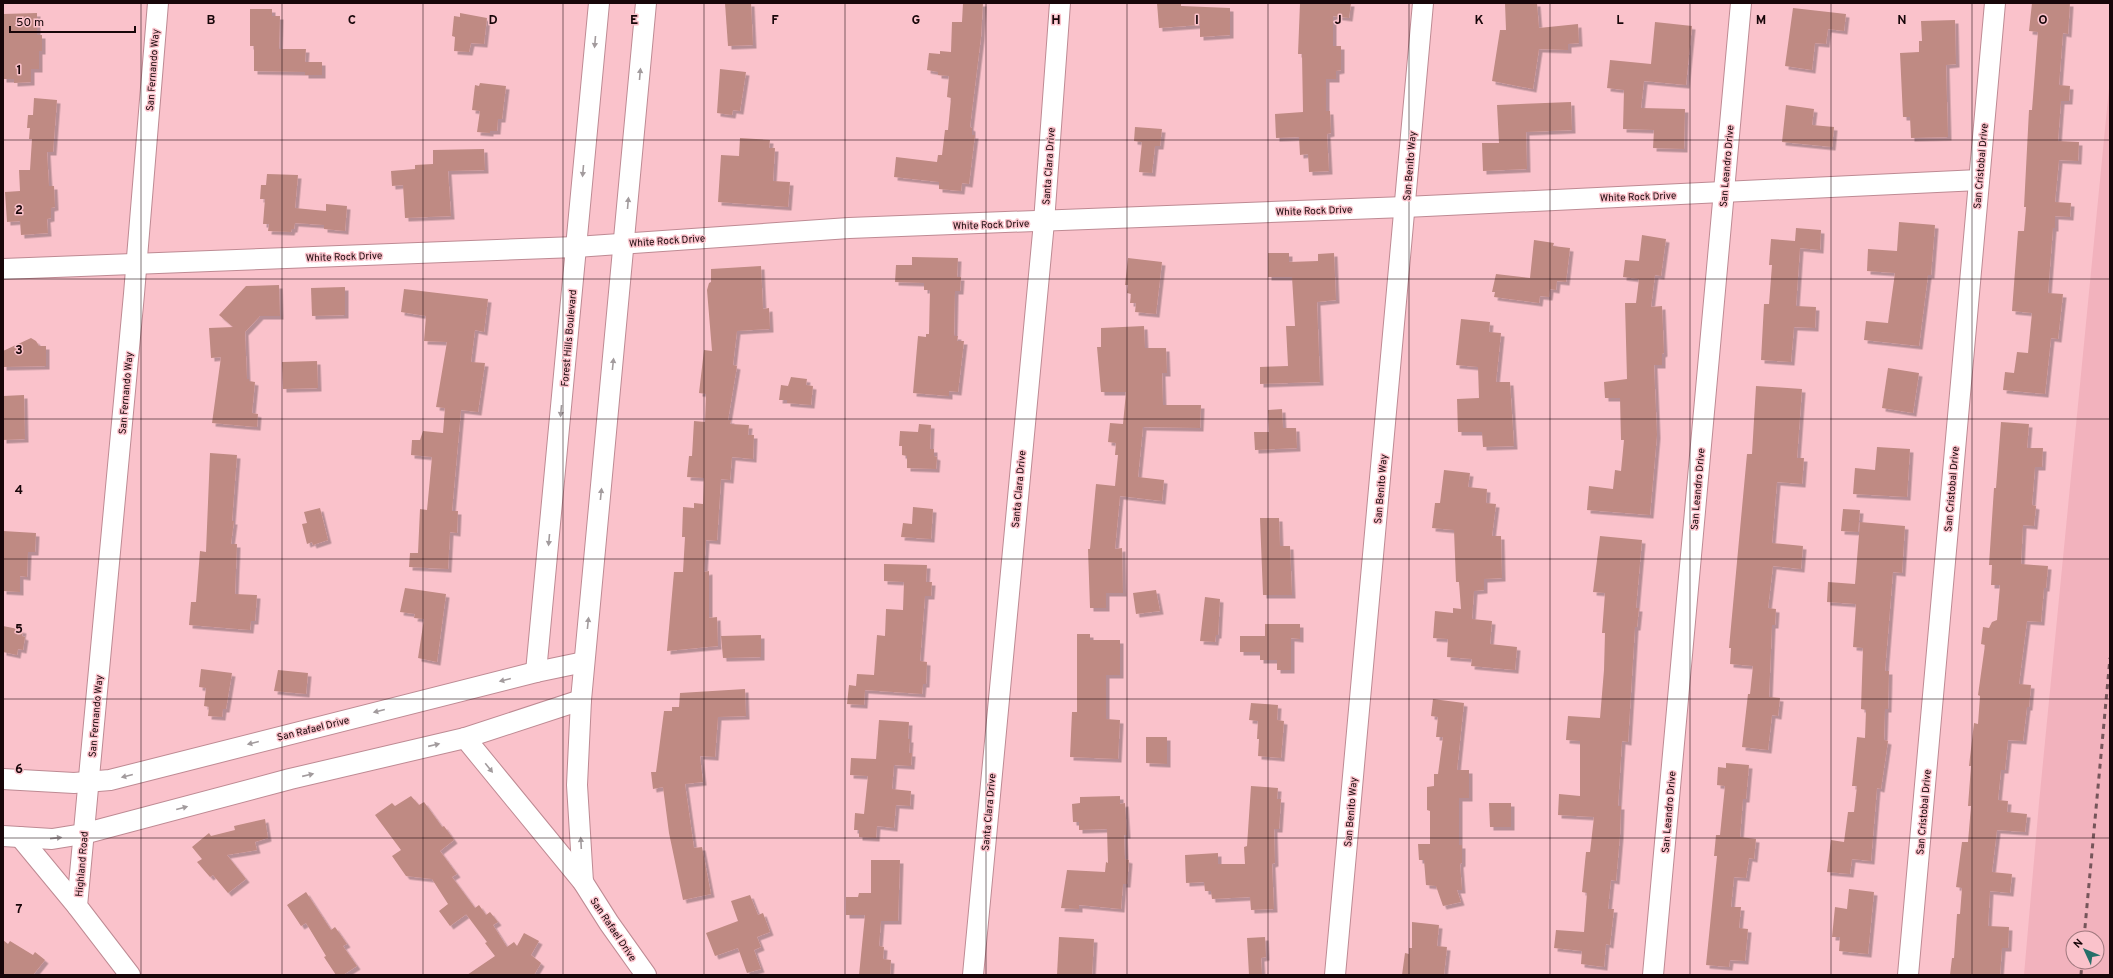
<svg xmlns="http://www.w3.org/2000/svg" width="2113" height="978" font-family="Overpass,sans-serif">
<defs>
<filter id="shadow"><feDropShadow dx="3.5" dy="3.5" stdDeviation="0" flood-color="#0004"/></filter>
</defs>
<rect width="100%" height="100%" fill="#fac2cb"/>
<path fill="#f2b2bd" fill-rule="evenodd" d="M2110,78V975H2024L2039,803ZM2073,938H2097V962H2073Z"/>
<g fill="#bf8a83" filter="url(#shadow)">
<polygon points="725,3 751,3 753,45 728,46"/>
<polygon points="963,3 983,3 981,37 970,127 972,128 972,135 975,135 969,184 962,183 961,191 939,189 939,182 894,177 896,157 937,162 938,155 942,155 945,130 948,130 951,98 947,97 949,76 938,75 938,72 927,70 929,53 940,54 940,51 951,52 952,22 962,22"/>
<polygon points="1157,3 1181,3 1181,6 1230,8 1230,35 1200,37 1200,25 1159,28"/>
<polygon points="1300,3 1351,3 1349,18 1333,16 1333,46 1341,46 1341,70 1336,71 1336,79 1326,79 1326,111 1330,111 1331,133 1327,134 1329,171 1309,172 1308,154 1300,155 1299,137 1276,138 1275,114 1303,112 1302,54 1298,54"/>
<polygon points="1505,3 1537,3 1539,28 1578,24 1579,43 1568,44 1568,50 1539,49 1533,89 1492,81 1500,30 1506,30"/>
<polygon points="2032,3 2070,3 2068,34 2063,33 2059,85 2070,86 2069,101 2061,101 2058,141 2079,142 2078,161 2059,160 2055,202 2071,203 2070,217 2055,216 2055,228 2053,228 2048,293 2063,294 2058,339 2051,338 2045,394 2003,390 2005,372 2014,373 2017,352 2028,353 2032,313 2012,311 2018,231 2024,231 2026,207 2024,207 2029,110 2032,110 2038,32 2029,31"/>
<polygon points="1793,8 1846,14 1844,31 1828,29 1826,44 1815,43 1812,70 1785,66"/>
<polygon points="250,9 272,9 272,16 280,16 279,49 306,49 305,62 322,62 322,75 305,75 305,72 254,71 254,46 250,46"/>
<polygon points="37,13 37,35 42,35 42,51 39,51 39,69 31,69 31,82 14,83 14,79 3,79 3,14"/>
<polygon points="460,13 487,18 484,44 471,43 469,52 454,51 455,37 452,36 454,16 460,17"/>
<polygon points="1955,20 1956,64 1946,65 1948,137 1911,138 1910,117 1903,117 1900,53 1919,52 1919,41 1922,41 1921,21"/>
<polygon points="1655,22 1692,26 1686,85 1644,81 1641,108 1685,109 1684,149 1653,148 1654,130 1623,129 1624,90 1607,88 1610,60 1651,64"/>
<polygon points="720,69 746,72 740,111 733,110 732,115 717,113"/>
<polygon points="480,83 506,86 502,119 498,119 497,131 490,131 490,133 477,132 480,111 472,110 475,85 479,86"/>
<polygon points="34,98 57,100 53,152 47,152 49,186 54,186 55,207 51,208 51,218 47,219 48,233 21,235 20,221 7,222 5,192 20,191 19,170 30,170 32,139 29,139 30,128 27,128 28,115 33,115"/>
<polygon points="1571,102 1572,130 1526,132 1527,169 1483,171 1482,143 1499,143 1497,105"/>
<polygon points="1786,105 1814,109 1812,125 1834,127 1832,147 1782,142"/>
<polygon points="1135,127 1162,129 1160,146 1155,146 1152,173 1139,172 1142,142 1134,141"/>
<polygon points="740,138 770,140 769,148 775,148 773,181 790,182 788,207 718,202 721,155 739,156"/>
<polygon points="484,149 485,170 448,171 451,216 405,218 403,185 392,186 391,171 415,169 415,165 433,164 433,150"/>
<polygon points="267,174 298,175 295,208 326,211 326,204 347,206 345,231 324,229 324,225 295,223 294,229 292,229 291,232 268,231 269,224 263,224 265,199 260,199 261,185 266,185"/>
<polygon points="1899,222 1935,225 1931,275 1928,275 1919,346 1864,340 1866,321 1888,323 1895,273 1867,271 1868,249 1897,251"/>
<polygon points="1796,228 1821,230 1820,250 1800,248 1796,306 1816,307 1815,328 1794,327 1791,362 1761,360 1764,304 1769,304 1772,265 1769,265 1771,239 1795,241"/>
<polygon points="1642,235 1666,239 1661,276 1655,275 1651,307 1662,306 1664,353 1662,354 1662,365 1654,365 1657,435 1650,515 1587,510 1589,486 1613,489 1615,470 1621,471 1624,440 1621,440 1620,398 1605,398 1604,382 1627,379 1625,303 1636,303 1639,279 1623,277 1625,260 1639,261"/>
<polygon points="1534,240 1554,243 1553,246 1570,248 1566,282 1557,281 1556,290 1550,289 1549,297 1540,296 1539,303 1494,297 1495,292 1492,292 1496,274 1530,278"/>
<polygon points="1268,253 1289,253 1289,262 1318,261 1318,254 1334,253 1336,300 1317,302 1320,382 1260,384 1260,367 1288,366 1286,326 1295,326 1292,277 1268,277"/>
<polygon points="912,257 958,258 957,277 961,277 960,291 955,291 954,336 958,336 957,341 964,341 958,392 949,391 949,396 913,393 918,336 926,337 926,334 929,334 930,290 924,290 924,283 895,282 896,265 912,265"/>
<polygon points="1128,258 1162,262 1156,314 1135,312 1136,303 1130,303 1131,294 1127,293 1128,285 1125,285"/>
<polygon points="761,266 763,309 769,308 770,329 737,331 733,365 737,366 728,420 731,420 730,424 749,425 748,435 754,435 753,459 732,457 730,480 721,479 717,541 706,540 704,572 709,571 709,618 717,617 718,646 667,651 674,572 683,572 685,537 682,537 683,507 694,508 694,503 703,504 704,478 687,477 689,456 692,456 694,421 705,422 706,394 699,393 704,350 712,351 707,290 709,283 711,282 711,269"/>
<polygon points="279,285 280,316 260,316 245,332 247,379 249,379 249,381 255,382 252,413 258,414 257,427 212,423 221,357 211,358 209,328 233,327 219,315 246,286"/>
<polygon points="345,287 345,315 312,316 311,288"/>
<polygon points="404,289 488,299 484,332 475,330 471,362 485,363 478,412 461,410 452,511 458,511 457,533 450,532 448,569 409,567 410,553 418,553 420,509 427,510 432,457 411,455 412,440 420,440 423,431 443,433 445,408 436,407 447,342 424,341 426,316 401,312"/>
<polygon points="1461,319 1490,322 1489,332 1501,333 1496,382 1510,382 1514,446 1483,447 1482,432 1458,432 1457,399 1479,398 1478,367 1456,365"/>
<polygon points="1144,326 1145,348 1166,348 1167,373 1162,373 1163,405 1201,405 1200,428 1143,427 1138,477 1164,480 1162,501 1120,496 1115,549 1122,548 1123,593 1106,593 1106,608 1090,608 1088,549 1090,549 1096,484 1115,486 1118,455 1115,455 1116,443 1108,442 1110,423 1123,424 1126,392 1101,392 1097,347 1101,347 1101,328"/>
<polygon points="31,338 36,341 39,346 46,346 46,366 3,367 3,351"/>
<polygon points="317,361 318,388 283,389 282,362"/>
<polygon points="1888,368 1919,373 1913,413 1882,408"/>
<polygon points="791,377 807,379 806,385 813,386 811,405 787,403 787,400 779,400 781,385 788,386"/>
<polygon points="1756,386 1802,389 1797,458 1804,458 1802,484 1777,482 1772,543 1803,546 1801,569 1773,566 1768,608 1776,609 1775,625 1772,625 1769,697 1780,698 1778,716 1772,715 1768,750 1742,747 1748,694 1750,694 1753,666 1730,664 1731,648 1729,648 1747,454 1752,454"/>
<polygon points="24,395 25,439 3,440 3,396"/>
<polygon points="1282,409 1283,428 1296,428 1297,448 1255,450 1254,432 1269,432 1268,410"/>
<polygon points="2001,422 2029,424 2027,448 2043,448 2042,467 2035,467 2032,505 2036,506 2034,526 2023,525 2021,564 2048,566 2046,588 2044,588 2041,622 2027,621 2019,684 2031,685 2029,707 2027,707 2023,741 2008,740 2005,770 2001,770 1998,800 2008,801 2007,812 2027,814 2025,832 1997,830 1992,872 2012,874 2010,893 1990,891 1988,926 2009,927 2008,948 2002,948 2000,975 1950,975 1952,958 1954,958 1957,914 1960,914 1962,888 1956,887 1962,842 1968,842 1971,806 1968,806 1971,766 1969,766 1974,723 1978,724 1980,696 1978,695 1985,645 1981,644 1983,627 1989,628 1992,622 1997,620 2000,585 1991,585 1992,565 1989,565 1994,488 1996,488"/>
<polygon points="919,424 931,425 930,449 934,449 934,456 937,457 936,469 907,468 907,456 902,455 902,446 899,446 900,431 918,432"/>
<polygon points="1877,447 1910,449 1907,497 1853,494 1855,468 1875,470"/>
<polygon points="210,453 237,455 232,521 234,521 231,544 237,544 235,594 257,595 255,621 251,621 250,630 189,625 191,602 196,602 200,551 206,552"/>
<polygon points="1444,470 1470,473 1468,487 1487,489 1486,503 1496,504 1492,536 1501,536 1502,578 1484,579 1484,590 1474,591 1472,619 1492,621 1490,644 1517,647 1515,670 1471,666 1472,659 1447,657 1448,639 1433,638 1435,611 1453,613 1453,608 1461,609 1459,582 1456,582 1454,530 1432,528 1435,503 1440,503"/>
<polygon points="913,507 933,509 931,539 901,537 903,523 912,524"/>
<polygon points="320,508 328,540 313,545 312,542 307,544 302,524 307,523 304,512"/>
<polygon points="1843,509 1860,510 1858,532 1841,531"/>
<polygon points="1260,518 1279,518 1280,546 1290,546 1292,595 1263,595"/>
<polygon points="1860,522 1905,526 1902,573 1893,572 1885,671 1889,671 1888,709 1885,709 1884,740 1888,741 1881,789 1877,788 1871,861 1852,859 1850,874 1827,872 1831,840 1844,842 1848,812 1854,812 1857,786 1852,786 1857,737 1865,738 1866,710 1861,709 1863,648 1853,647 1856,604 1827,602 1828,582 1855,584"/>
<polygon points="3,531 36,533 35,552 28,552 27,577 20,576 20,592 3,591"/>
<polygon points="1600,536 1642,540 1636,608 1639,608 1637,627 1635,627 1628,742 1622,741 1618,806 1621,806 1620,835 1616,881 1611,880 1608,909 1614,909 1610,945 1606,944 1604,967 1581,964 1582,951 1554,948 1556,930 1584,932 1587,893 1582,892 1586,852 1590,852 1594,817 1558,815 1559,794 1580,796 1580,741 1566,740 1568,716 1600,718 1604,670 1605,633 1602,633 1605,593 1593,592"/>
<polygon points="884,564 927,565 926,582 932,582 931,596 925,596 920,661 927,662 926,684 923,684 922,694 865,690 864,705 847,704 849,685 856,686 857,674 874,675 877,635 885,636 886,609 903,610 904,582 884,581"/>
<polygon points="405,588 446,594 437,662 418,658 424,619 414,618 415,614 400,612"/>
<polygon points="1156,590 1160,611 1136,614 1133,593"/>
<polygon points="1205,597 1220,599 1218,635 1216,635 1215,642 1200,641"/>
<polygon points="1265,624 1300,624 1300,639 1291,638 1291,670 1277,670 1277,660 1260,660 1260,652 1240,652 1240,636 1265,636"/>
<polygon points="3,626 23,630 22,636 25,637 23,650 18,649 17,655 3,652"/>
<polygon points="1077,634 1090,634 1090,640 1120,640 1120,675 1106,675 1106,719 1120,720 1118,759 1070,757 1072,712 1077,712"/>
<polygon points="761,635 761,657 723,658 721,636"/>
<polygon points="201,669 232,673 226,709 223,709 222,717 208,716 209,707 204,706 206,688 199,687"/>
<polygon points="278,670 308,673 306,694 274,691"/>
<polygon points="745,689 746,716 718,717 715,757 700,756 703,782 685,784 694,848 702,847 711,894 683,900 669,833 663,787 653,789 651,772 656,772 664,711 672,711 672,707 679,707 680,693"/>
<polygon points="1433,699 1464,703 1457,770 1469,770 1469,798 1459,798 1459,845 1462,845 1462,863 1460,864 1462,890 1457,890 1461,902 1443,906 1436,886 1426,885 1424,860 1419,860 1418,844 1430,844 1430,811 1427,810 1427,787 1434,786 1434,774 1438,774 1443,737 1436,737 1438,717 1431,716"/>
<polygon points="1251,703 1278,705 1277,720 1284,721 1281,758 1258,756 1259,739 1257,739 1258,721 1249,720"/>
<polygon points="879,720 909,722 908,739 910,739 909,753 912,753 911,766 894,765 892,789 911,791 910,806 896,805 894,828 877,826 876,838 859,837 859,830 854,830 855,813 864,814 868,776 850,775 851,758 876,759"/>
<polygon points="1146,737 1167,737 1167,764 1146,763"/>
<polygon points="1726,763 1749,765 1746,799 1743,799 1740,837 1756,839 1754,859 1749,858 1746,878 1734,877 1731,907 1741,907 1739,928 1748,929 1745,961 1730,960 1729,967 1706,965 1717,856 1714,856 1716,835 1720,835 1725,786 1717,785 1718,767 1726,768"/>
<polygon points="1251,786 1278,788 1277,799 1281,799 1279,829 1274,829 1275,863 1272,864 1274,909 1251,910 1250,897 1212,899 1211,891 1205,891 1204,882 1186,883 1185,855 1218,853 1218,864 1245,864 1244,847 1247,846"/>
<polygon points="411,796 419,805 424,802 440,824 442,827 444,826 454,840 440,851 457,874 452,877 475,908 479,905 486,915 490,912 498,922 493,925 507,947 514,942 517,946 524,933 539,941 531,955 541,963 534,975 467,975 495,956 485,943 487,942 466,914 468,913 450,926 439,911 448,904 432,879 406,876 392,856 401,850 375,815 392,803 395,806"/>
<polygon points="1120,796 1120,804 1125,803 1127,835 1124,835 1125,859 1129,860 1127,884 1123,884 1121,909 1079,905 1079,909 1061,908 1067,870 1105,872 1106,862 1108,863 1107,829 1079,830 1079,822 1073,822 1072,804 1080,803 1080,797"/>
<polygon points="1489,803 1511,803 1511,827 1490,827"/>
<polygon points="265,819 268,838 255,842 257,850 227,855 246,879 228,893 213,875 210,877 197,862 202,859 192,847 209,833 211,836 235,830 234,826"/>
<polygon points="871,860 900,860 898,921 881,921 879,946 884,947 883,959 891,960 890,975 859,975 865,915 846,915 846,897 858,897 859,893 871,893"/>
<polygon points="1849,889 1874,892 1868,954 1839,951 1840,937 1832,937 1835,907 1847,909"/>
<polygon points="306,892 331,930 335,927 347,944 343,946 357,966 343,975 336,975 324,957 326,956 306,923 301,926 287,905"/>
<polygon points="750,895 758,915 763,913 770,932 757,937 761,947 754,950 761,969 747,973 738,948 715,956 706,933 738,921 731,901"/>
<polygon points="1412,922 1439,925 1437,946 1447,947 1444,975 1402,975 1405,953 1409,954 1409,948 1412,948"/>
<polygon points="1059,937 1094,939 1092,975 1057,975"/>
<polygon points="1265,937 1266,957 1261,958 1262,975 1249,975 1247,938"/>
<polygon points="3,940 8,944 10,941 33,955 35,952 45,960 33,975 3,975"/>
</g>
<g fill="none" stroke-linecap="round" stroke-linejoin="round">
<defs>
<g id="minor">
<polyline points="3,269 576,247 849,228 1405,207 1979,180"/>
<polyline points="536,672 599,3"/>
<polyline points="465,738 583,882 609,923 646,975"/>
<polyline points="3,779 74,783 110,780 536,672 584,662"/>
<polyline points="3,836 52,839 83,834 290,779 465,738 581,700"/>
<polyline points="20,837 77,906"/>
<polyline points="583,882 577,785 581,700 646,3"/>
<polyline points="130,975 77,906 134,294 158,3"/>
<polyline points="973,975 1044,222 1060,3"/>
<polyline points="1335,975 1423,3"/>
<polyline points="1653,975 1741,3"/>
<polyline points="1908,975 1995,3"/>
</g>
</defs>
<use href="#minor" stroke="#be8a93" stroke-width="22"/>
<use href="#minor" stroke="#fff" stroke-width="20"/>
<g stroke="#76555a" stroke-width="3" stroke-dasharray="5 5" stroke-linecap="butt">
<polyline points="2084,938 2110,658"/>
<polyline points="2081,975 2082,962"/>
</g>
</g>
<defs><path id="oneway-solid" d="M-6-.8H1V-3.2L6.5 0L1 3.2V.8H-6Z"/></defs>
<g fill="#a29b9d">
<use href="#oneway-solid" transform="translate(595 42) rotate(95)"/>
<use href="#oneway-solid" transform="translate(640 74) rotate(-85)"/>
<use href="#oneway-solid" transform="translate(583 171) rotate(95)"/>
<use href="#oneway-solid" transform="translate(628 203) rotate(-85)"/>
<use href="#oneway-solid" transform="translate(613 364) rotate(-84)"/>
<use href="#oneway-solid" transform="translate(561 411) rotate(95)"/>
<use href="#oneway-solid" transform="translate(601 494) rotate(-84)"/>
<use href="#oneway-solid" transform="translate(549 540) rotate(95)"/>
<use href="#oneway-solid" transform="translate(588 623) rotate(-84)"/>
<use href="#oneway-solid" transform="translate(505 680) rotate(166)"/>
<use href="#oneway-solid" transform="translate(379 711) rotate(166)"/>
<use href="#oneway-solid" transform="translate(253 743) rotate(166)"/>
<use href="#oneway-solid" transform="translate(434 745) rotate(-13)"/>
<use href="#oneway-solid" transform="translate(489 768) rotate(51)"/>
<use href="#oneway-solid" transform="translate(308 775) rotate(-13)"/>
<use href="#oneway-solid" transform="translate(127 776) rotate(166)"/>
<use href="#oneway-solid" transform="translate(182 808) rotate(-15)"/>
<use href="#oneway-solid" transform="translate(56 838) rotate(-6)"/>
<use href="#oneway-solid" transform="translate(581 843) rotate(-93)"/>
</g>
<path fill="none" stroke="#170609" stroke-width="1" stroke-opacity="0.55" d="M141,3V975M282,3V975M423,3V975M563,3V975M704,3V975M845,3V975M986,3V975M1127,3V975M1268,3V975M1409,3V975M1550,3V975M1690,3V975M1831,3V975M1972,3V975M3,140H2110M3,279H2110M3,419H2110M3,559H2110M3,699H2110M3,838H2110"/>
<g text-anchor="middle" stroke-width="3" stroke-linejoin="round" paint-order="stroke">
<g font-size="10" fill="#170609" stroke="#fac2cb">
<text transform="translate(152 70) rotate(-86)" y="4">San Fernando Way</text>
<text transform="translate(1048 166) rotate(-86)" y="4">Santa Clara Drive</text>
<text transform="translate(1409 166) rotate(-85)" y="4">San Benito Way</text>
<text transform="translate(1726 166) rotate(-85)" y="4">San Leandro Drive</text>
<text transform="translate(1980 166) rotate(-85)" y="4">San Cristobal Drive</text>
<text transform="translate(1638 196) rotate(-2)" y="4">White Rock Drive</text>
<text transform="translate(1314 210) rotate(-2)" y="4">White Rock Drive</text>
<text transform="translate(991 224) rotate(-2)" y="4">White Rock Drive</text>
<text transform="translate(667 240) rotate(-4)" y="4">White Rock Drive</text>
<text transform="translate(344 256) rotate(-2)" y="4">White Rock Drive</text>
<text transform="translate(568 338) rotate(-85)" y="4">Forest Hills Boulevard</text>
<text transform="translate(125 393) rotate(-85)" y="4">San Fernando Way</text>
<text transform="translate(1018 489) rotate(-85)" y="4">Santa Clara Drive</text>
<text transform="translate(1380 489) rotate(-85)" y="4">San Benito Way</text>
<text transform="translate(1697 489) rotate(-85)" y="4">San Leandro Drive</text>
<text transform="translate(1951 489) rotate(-85)" y="4">San Cristobal Drive</text>
<text transform="translate(95 716) rotate(-85)" y="4">San Fernando Way</text>
<text transform="translate(313 728) rotate(-14)" y="4">San Rafael Drive</text>
<text transform="translate(988 812) rotate(-85)" y="4">Santa Clara Drive</text>
<text transform="translate(1350 812) rotate(-85)" y="4">San Benito Way</text>
<text transform="translate(1668 812) rotate(-85)" y="4">San Leandro Drive</text>
<text transform="translate(1923 812) rotate(-85)" y="4">San Cristobal Drive</text>
<text transform="translate(81 864) rotate(-85)" y="4">Highland Road</text>
<text transform="translate(614 929) rotate(56)" y="4">San Rafael Drive</text>
</g>
</g>
<g font-size="13" text-anchor="middle" font-weight="bold" fill="#170609" stroke="#fac2cb" stroke-width="3" stroke-linejoin="round" paint-order="stroke">
<text x="211" y="24">B</text>
<text x="352" y="24">C</text>
<text x="493" y="24">D</text>
<text x="634" y="24">E</text>
<text x="775" y="24">F</text>
<text x="916" y="24">G</text>
<text x="1056" y="24">H</text>
<text x="1197" y="24">I</text>
<text x="1338" y="24">J</text>
<text x="1479" y="24">K</text>
<text x="1620" y="24">L</text>
<text x="1761" y="24">M</text>
<text x="1902" y="24">N</text>
<text x="2043" y="24">O</text>
<text x="19" y="74">1</text>
<text x="19" y="214">2</text>
<text x="19" y="354">3</text>
<text x="19" y="494">4</text>
<text x="19" y="633">5</text>
<text x="19" y="773">6</text>
<text x="19" y="913">7</text>
</g>
<rect width="2113" height="978" fill="none" stroke="#170609" stroke-width="8"/>
<g transform="translate(2085 950) rotate(314)"><circle r="19" fill="#fac2cb" stroke="#9f777d"/>
<path d="M0-3L7 15L0 10L-7 15Z" fill="#266f69"/>
<text y="-6" font-size="11" font-weight="bold" text-anchor="middle" fill="#170609">N</text>
</g>
<path d="M10 26v6h125v-6" fill="none" stroke="#170609" stroke-width="2"/>
<text x="16" y="26" font-size="12" fill="#170609" stroke="#fac2cb" stroke-width="3" paint-order="stroke">50 m</text>
</svg>
